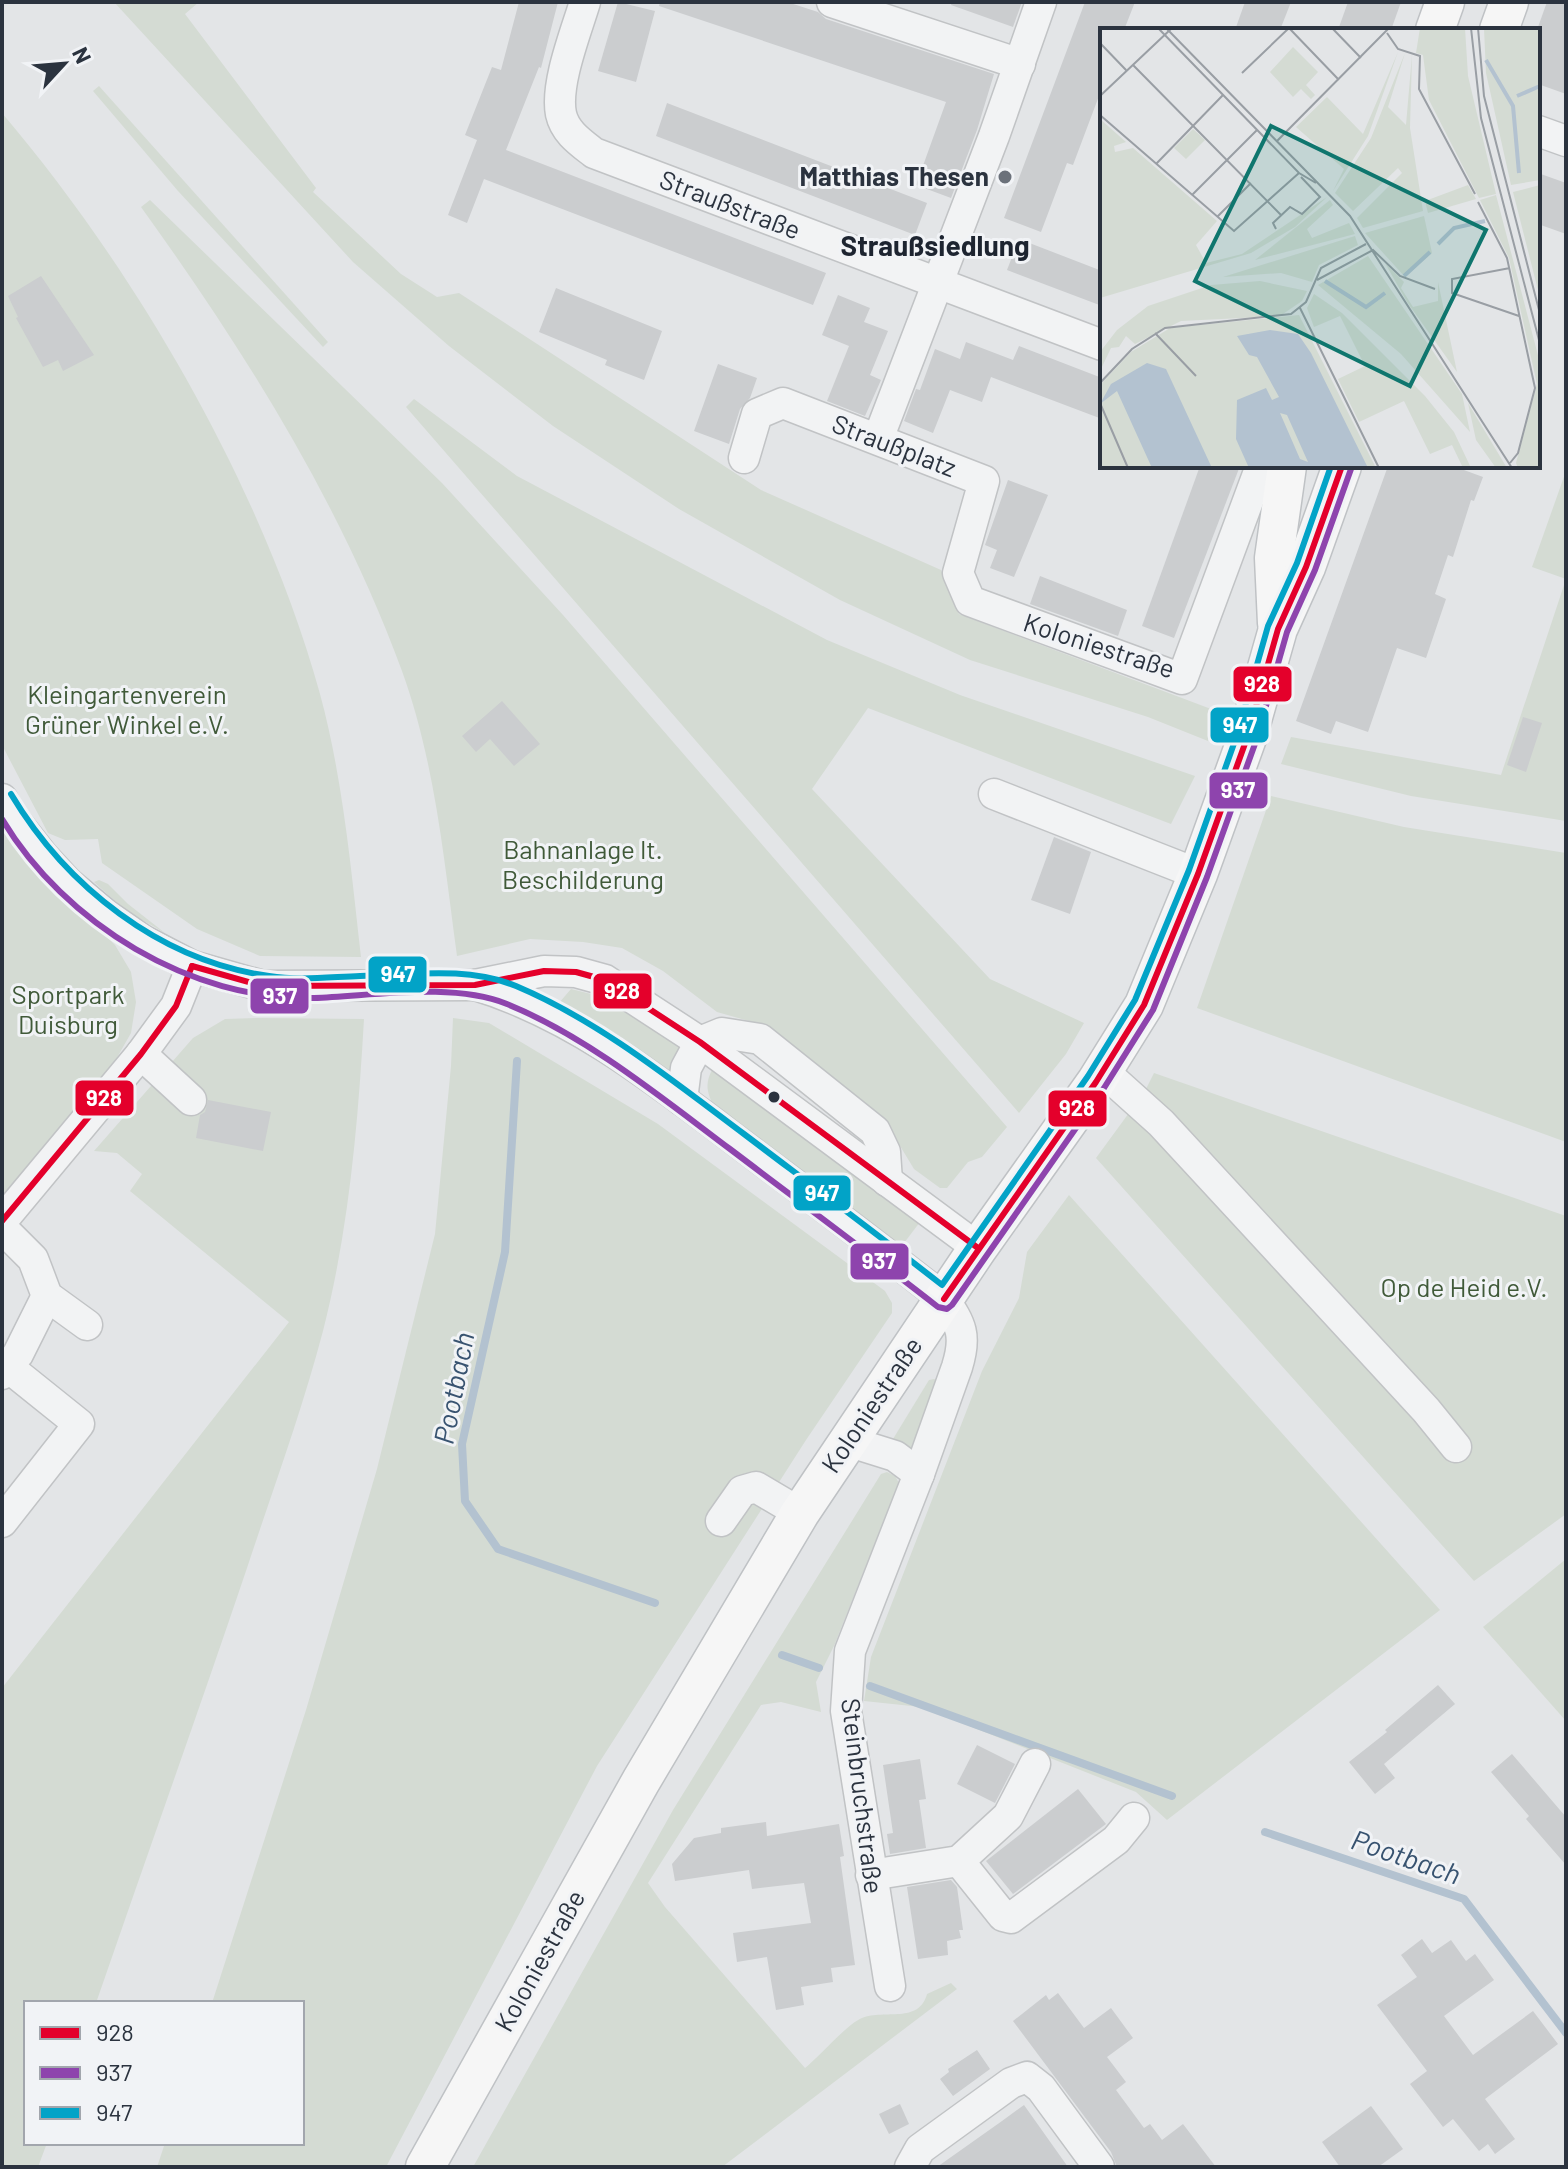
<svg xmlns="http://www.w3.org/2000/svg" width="1568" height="2169" font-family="Barlow,sans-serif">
<rect width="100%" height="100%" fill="#e3e5e7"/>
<g fill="#d4dbd3">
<polygon points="114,2 199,2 185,14 316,188 313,192 401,274 437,297 459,293 761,490 941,570 959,614 1219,712 1208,741 1148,717 970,660 840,600 679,509 553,426 449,346 353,262"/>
<polygon points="99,86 328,342 323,347 178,191 93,91"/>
<path d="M2,113C138,273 264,491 320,694C343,779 351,869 361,957L260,956L197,929L102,863L98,839L65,840L48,833L2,745Z"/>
<path d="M150,200L442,483L563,615L1007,1127L982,1157L968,1162L947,1188H940L914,1169L882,1116L770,1027L717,1012L663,971L622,948L583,942L530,939L457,956C444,860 435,762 402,671C341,504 244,350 141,207Z"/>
<polygon points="414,399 517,476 827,640 960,695 1195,776 1171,824 868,708 812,789 990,979 1084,1023 1066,1054 1019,1113 406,407"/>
<polygon points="1566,471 1566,821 1411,796 1281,764 1291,737 1501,775 1566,579 1532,567"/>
<polygon points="1271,796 1404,827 1566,853 1566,1142 1197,1008"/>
<polygon points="2,827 38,874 74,904 115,945 131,972 136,1002 131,1033 115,1061 2,1203"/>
<polygon points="99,880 108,884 128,904 165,933 125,910 94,882"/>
<polygon points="571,989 595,995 682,1045 673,1060 670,1074 563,1009 559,1003"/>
<path d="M258,1018L364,1019C358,1124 349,1229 323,1331C302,1411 273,1489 247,1568C198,1713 146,1858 96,2003H26V2143H47L38,2167H2V1688L289,1322L130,1191L142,1174L117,1153L94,1151L193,1038L225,1019Z"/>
<polygon points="453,1018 489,1023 658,1124 885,1291 892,1303 892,1313 806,1440 597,1766 386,2167 157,2167 165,2143 302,2143 302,2003 212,2003 306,1710 377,1469 435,1234 451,1066"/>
<path d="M713,1068L920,1222L901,1247L715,1109C707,1093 704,1084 713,1068Z"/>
<polygon points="1154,1073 1566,1216 1566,1514 1474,1581 1096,1158 1145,1091"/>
<polygon points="1069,1195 1440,1610 1167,1820 1136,1792 921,1707 864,1701 871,1657 982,1371 1019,1298 1027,1252"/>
<polygon points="934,1379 937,1380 911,1456 893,1439 929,1380"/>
<path d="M887,1472L895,1476L899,1483L834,1646L816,1682L821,1712L781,1702L761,1705L648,1883L665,1907L805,2068C819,2057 847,2024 862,2018C885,2009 919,2024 927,1994L951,1983L957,1989L722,2167H473L673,1810L881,1474Z"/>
<polygon points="1566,1559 1566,1721 1483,1627"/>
</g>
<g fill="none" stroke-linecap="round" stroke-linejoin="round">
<g stroke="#b3c2d0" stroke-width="8">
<polyline points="517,1061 505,1252 462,1444 465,1501 498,1549 655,1603"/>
<polyline points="782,1655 819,1668"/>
<polyline points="870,1686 1172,1796"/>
<polyline points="1265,1832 1464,1899 1566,2033"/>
</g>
</g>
<g fill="#cbcdcf">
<polygon points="519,2 558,2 541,68 539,67 506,150 826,273 813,305 484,179 467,223 448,215 477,140 465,135 492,67 501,70"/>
<polygon points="618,2 655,11 636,82 598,71"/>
<polygon points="660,2 787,2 818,12 826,19 994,74 977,130 951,198 916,185 946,102 659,6"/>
<polygon points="952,2 1022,2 1013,27 951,5"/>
<polygon points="1085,2 1135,2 1124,30 1102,30 1102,88 1073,165 1067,163 1041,232 1004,218"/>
<polygon points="1245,2 1291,2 1280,30 1235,30"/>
<polygon points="1348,2 1401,2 1391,30 1338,30"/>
<polygon points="1547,2 1566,2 1566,94 1538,84 1538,27"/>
<polygon points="667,103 927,203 915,235 656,136"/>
<polygon points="1538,173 1566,183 1566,234 1538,224"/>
<polygon points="1019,239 1102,271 1102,306 1007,270"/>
<polygon points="41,276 94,355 63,371 58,360 43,367 16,318 18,317 8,296"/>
<polygon points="556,288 662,331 644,380 605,365 607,360 539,332"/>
<polygon points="838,295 870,308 864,322 888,331 870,375 881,380 865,416 827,401 849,346 822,335"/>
<polygon points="966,342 1013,360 1019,346 1102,378 1102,419 991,377 982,402 950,390 933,433 904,421 916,389 920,390 935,349 960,359"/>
<polygon points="718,364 757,378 750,398 740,409 729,444 694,431"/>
<polygon points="1200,466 1240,466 1174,638 1142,626"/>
<polygon points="1388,466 1453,466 1483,477 1474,501 1471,500 1453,557 1448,555 1435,594 1446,599 1426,658 1397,648 1368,732 1336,721 1331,734 1296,721"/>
<polygon points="1008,480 1048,495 1014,577 990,568 997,550 985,545"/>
<polygon points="1040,576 1127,610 1118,636 1030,604"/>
<polygon points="502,701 540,744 514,766 490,739 476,752 462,736"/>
<polygon points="1523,717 1542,723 1526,772 1507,765"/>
<polygon points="1054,837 1091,852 1070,914 1031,900"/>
<polygon points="208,1100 271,1112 263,1151 196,1138 200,1115 205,1112"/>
<polygon points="1438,1685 1455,1704 1384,1764 1395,1778 1375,1794 1349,1762 1387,1732 1385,1730"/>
<polygon points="977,1745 1015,1764 995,1803 957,1784"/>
<polygon points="1512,1754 1566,1817 1566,1865 1526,1819 1529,1816 1491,1772"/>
<polygon points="920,1759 926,1799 919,1800 926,1848 890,1854 887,1834 893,1833 883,1765"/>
<polygon points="1078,1789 1106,1824 1013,1894 986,1861"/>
<polygon points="766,1822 767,1836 839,1824 844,1856 840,1857 855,1965 831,1968 833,1982 801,1987 804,2005 776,2010 767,1957 737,1962 733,1933 811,1923 804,1883 752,1889 749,1870 675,1881 672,1864 694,1838 721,1833 721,1828"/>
<polygon points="951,1880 957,1887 963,1930 959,1930 961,1938 947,1941 948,1955 918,1959 907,1887"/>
<polygon points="1422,1939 1432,1953 1451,1940 1466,1961 1475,1954 1494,1980 1444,2016 1473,2055 1533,2011 1558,2044 1485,2099 1515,2139 1495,2154 1488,2144 1479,2151 1453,2119 1443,2127 1410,2084 1427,2071 1377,2005 1417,1977 1401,1955"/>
<polygon points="1058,1993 1084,2028 1111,2008 1133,2038 1107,2057 1126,2082 1116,2090 1144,2128 1150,2124 1162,2140 1183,2124 1216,2167 1117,2167 1111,2152 1013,2021 1046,1995 1049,2000"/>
<polygon points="977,2050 990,2069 953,2096 940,2079 949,2072 948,2069"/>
<polygon points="900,2104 909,2124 889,2134 879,2114"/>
<polygon points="1024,2105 1068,2167 937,2167 1002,2121"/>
<polygon points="1371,2106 1403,2149 1378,2167 1340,2167 1322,2142"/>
</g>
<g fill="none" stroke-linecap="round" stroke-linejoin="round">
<defs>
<g id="minor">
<path d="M585,2C576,32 555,84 561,114C565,132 580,142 594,153L1102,345"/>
<polyline points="832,2 1020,64"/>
<polyline points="1538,131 1566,141"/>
<polyline points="878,439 994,136 1041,2"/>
<polyline points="744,458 757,414 783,403 984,481 958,573 970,601 1182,679 1261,466"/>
<polyline points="994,794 1198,874"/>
<polyline points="2,799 9,813 43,856 68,883 105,914 144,941 192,966 263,986 475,985 544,971 576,972 605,980 700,1042 978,1248"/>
<path d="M475,985C578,1016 665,1087 750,1151C815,1200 880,1248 944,1299C961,1325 967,1335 957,1367L919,1474L850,1651L846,1711L890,1986"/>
<polyline points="141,1054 191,1100"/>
<polyline points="1102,1070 1161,1123 1426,1410 1456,1447"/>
<polyline points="682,1100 686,1068 700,1042 722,1033 760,1039 875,1131 885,1152 887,1181"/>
<polyline points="2,1221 141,1054 176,1006 192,966"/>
<polyline points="2,1228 33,1259 47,1296 87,1325"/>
<polyline points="2,1374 18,1354 47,1296"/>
<polyline points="847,1441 895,1456 919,1474"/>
<polyline points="721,1521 742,1491 756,1487 800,1513"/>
<polyline points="2,1522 79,1424 8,1367"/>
<polyline points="959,1861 1003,1916 1011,1918 1116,1840 1134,1818"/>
<polyline points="871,1875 959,1861 1008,1816 1035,1764"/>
<polyline points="910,2167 920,2149 1011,2083 1027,2077 1041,2088 1099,2167"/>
</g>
<g id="major">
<polyline points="1435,30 1445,2"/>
<polyline points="1499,30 1509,2"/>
<polyline points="1277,623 1274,558 1287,466"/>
<polyline points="425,2167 641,1781 800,1513 978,1248 1096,1082 1144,1005 1198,874 1247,738 1278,629 1306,567 1342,466"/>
</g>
</defs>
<use href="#minor" stroke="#c1c3c5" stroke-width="33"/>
<use href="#major" stroke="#bfc2c5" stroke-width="41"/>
<use href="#minor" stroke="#f2f3f4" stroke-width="30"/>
<use href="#major" stroke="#f6f6f6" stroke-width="38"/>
<defs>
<g id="bus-1">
<polyline points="192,966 263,986 475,985 544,971 576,972 605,980 700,1042 978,1248"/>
<polyline points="2,1221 141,1054 176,1006 192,966"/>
<polyline points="944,1299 1096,1082 1144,1005 1198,874 1247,738 1278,629 1306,567 1342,466"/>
</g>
<path id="bus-2" d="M2,819C65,924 191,1001 314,998C373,996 451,982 507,1004C586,1036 662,1098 730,1149C800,1202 869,1253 938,1307L947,1309L952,1305L1104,1088L1153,1010L1207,877L1256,741L1287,632L1315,570L1351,469"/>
<path id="bus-3" d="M11,794C66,886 160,961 269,976C299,981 330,977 360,976C412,975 466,966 516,986C599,1021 673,1081 744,1134C810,1184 877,1234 942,1285L1088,1076L1135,1000L1189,870L1237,735L1268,626L1297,563L1331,466"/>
</defs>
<use href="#bus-1" stroke="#f1f3f6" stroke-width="12"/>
<use href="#bus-2" stroke="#f1f3f6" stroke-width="12"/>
<use href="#bus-3" stroke="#f1f3f6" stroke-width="12"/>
<use href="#bus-1" stroke="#e4002b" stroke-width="6"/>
<use href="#bus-2" stroke="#8e44ad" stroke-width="6"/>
<use href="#bus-3" stroke="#02a3c7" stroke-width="6"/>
</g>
<circle fill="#6b717a" stroke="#f1f3f6" stroke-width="3" cx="1005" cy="177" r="8"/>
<circle fill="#2b333f" stroke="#f1f3f6" stroke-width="3" cx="774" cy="1097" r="7"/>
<g text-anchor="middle" stroke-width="6" stroke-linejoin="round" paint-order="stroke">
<g font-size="26" font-weight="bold" fill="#2b333f" stroke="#f1f3f6" text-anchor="end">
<text x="989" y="186">Matthias Thesen</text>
</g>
<g font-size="26" fill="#2b333f" stroke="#f1f3f6">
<text transform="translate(730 205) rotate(21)" y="9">Straußstraße</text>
<text transform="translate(894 446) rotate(21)" y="9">Straußplatz</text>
<text transform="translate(1099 646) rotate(18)" y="9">Koloniestraße</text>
<text transform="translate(872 1405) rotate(-56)" y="9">Koloniestraße</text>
<text transform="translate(862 1796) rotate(83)" y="9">Steinbruchstraße</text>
<text transform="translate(540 1961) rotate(-61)" y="9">Koloniestraße</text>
</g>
<g font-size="26" fill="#405a39" stroke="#f1f3f6">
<text x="127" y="704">Kleingartenverein<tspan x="127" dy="30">Grüner Winkel e.V.</tspan></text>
<text x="583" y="859">Bahnanlage lt.<tspan x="583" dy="30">Beschilderung</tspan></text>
<text x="68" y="1004">Sportpark<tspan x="68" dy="30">Duisburg</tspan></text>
<text x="1464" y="1297">Op de Heid e.V.</text>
</g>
<g font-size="28" font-weight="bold" fill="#1d2430" stroke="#f1f3f6">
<text x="935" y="256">Straußsiedlung</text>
</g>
<g font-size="28" font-style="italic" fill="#385370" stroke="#f1f3f6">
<text transform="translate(454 1388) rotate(-79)" y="10">Pootbach</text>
<text transform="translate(1406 1857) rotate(19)" y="10">Pootbach</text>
</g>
</g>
<g transform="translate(1100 28)">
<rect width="440" height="440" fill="#e3e5e7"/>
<path d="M320,0H365L368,48L396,166L379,170L329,72L323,27L316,25ZM384,0H440V152L411,157L386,45ZM193,19L218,44L206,57L215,67L211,71L201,61L193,69L170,44ZM298,24L268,108L233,163L244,141L196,99L227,69L263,106ZM305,25L288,79L306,97L312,27L310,100L323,183L263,200L257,190L302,145L298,140L253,183L235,165L271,110ZM0,91L26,114L14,118L15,124L33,120L117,193L96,217L106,235L142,226L227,169L195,199L151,225L0,270ZM93,101L105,112L86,131L74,120ZM368,157L376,171L328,185L325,173ZM440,157V270L413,164ZM396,167L440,335V440H418L416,435L437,356L409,230L380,172ZM230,172L233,177L207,201L212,210L249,195L255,206L155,232ZM324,188L332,225L305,249L265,205ZM255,208L258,217L219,237L212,254L181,245L123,249ZM268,228L362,366L370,404L301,326L218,257ZM285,235L304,254L301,260L313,279L338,273V254L357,344L307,274ZM160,253L207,263L202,273L180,288L81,293L35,316L26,308L19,319L11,320L0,343V324L17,302L48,278L111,257ZM214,266L242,285L325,368L354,404L371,440H363L352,417L330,426L304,373L259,394L238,351L265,338L240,288L214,299L207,280ZM199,287L276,440H0V357L31,324L70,300ZM368,375L407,440H396L376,412Z" fill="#d4dbd3"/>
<path d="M170,302L198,306L211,325L268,440H149L136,411L137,372L166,360L172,372L179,369L157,329L149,327L137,308ZM180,385L187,387L208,434L200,431ZM47,335L66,341L112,440H52L17,363L0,376L11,356Z" fill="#b3c2d0" fill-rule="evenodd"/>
<path fill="none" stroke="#b3c2d0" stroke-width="4" d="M386,32L413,78L419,145M417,68L440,58M338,216L354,200L385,193M304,248L330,224M225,253L266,279L285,265"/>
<path fill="none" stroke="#999ea4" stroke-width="2" d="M58,0L199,145L216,155M66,0L250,188L412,440M189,0L239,52M232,0L261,30M371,0L381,90L440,316M378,0L384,68L440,286M287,5L298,21L320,28L319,61L375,166M0,15L26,42M33,37L181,187M142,45L189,0M0,68L72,0M0,87L134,203L199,145M177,113L289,0M56,136L123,67M92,167L157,102M378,174L407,230L435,360L418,425L410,435M117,189L151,155M176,201L173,195L190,179L202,186L220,169L201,149M410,240L352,251V265L419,288M217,252L273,222L300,248L335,261M200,280L279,440M55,305L96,348M0,355L32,321L65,300L191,286L206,274L221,240L266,216M0,375L28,440"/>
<path fill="#0f766e" fill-opacity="0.15" stroke="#0f766e" stroke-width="4" d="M171,98L386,202L310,358L95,253Z"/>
<rect width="440" height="440" fill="none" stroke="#2b333f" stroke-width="4"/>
</g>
<g stroke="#f1f3f6" stroke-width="3">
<rect x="1232" y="665" width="61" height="38" rx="8" fill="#e4002b"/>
<rect x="1209" y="706" width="61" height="38" rx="8" fill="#02a3c7"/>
<rect x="1208" y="771" width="61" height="39" rx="8" fill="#8e44ad"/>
<rect x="367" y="955" width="61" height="39" rx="8" fill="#02a3c7"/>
<rect x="592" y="972" width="61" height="38" rx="8" fill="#e4002b"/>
<rect x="249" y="977" width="61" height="38" rx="8" fill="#8e44ad"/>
<rect x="74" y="1079" width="61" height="38" rx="8" fill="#e4002b"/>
<rect x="1047" y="1089" width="61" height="39" rx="8" fill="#e4002b"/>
<rect x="792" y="1174" width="60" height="38" rx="8" fill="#02a3c7"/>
<rect x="849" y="1242" width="61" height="39" rx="8" fill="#8e44ad"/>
</g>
<g font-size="22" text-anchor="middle" font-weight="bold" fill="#fff">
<text x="1262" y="692">928</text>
<text x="1240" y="733">947</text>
<text x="1238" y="798">937</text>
<text x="398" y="982">947</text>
<text x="622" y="999">928</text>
<text x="280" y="1004">937</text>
<text x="104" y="1106">928</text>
<text x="1077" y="1116">928</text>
<text x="822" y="1201">947</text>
<text x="879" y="1269">937</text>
</g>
<rect width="1568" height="2169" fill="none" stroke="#2b333f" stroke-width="8"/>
<rect x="24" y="2001" width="280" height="144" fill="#f1f3f6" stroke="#a2a6ad" stroke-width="2"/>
<rect x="40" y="2027" width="40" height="12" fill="#e4002b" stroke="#a2a6ad" stroke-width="2"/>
<text x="96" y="2041" font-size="24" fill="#2b333f">928</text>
<rect x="40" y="2067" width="40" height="12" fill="#8e44ad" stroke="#a2a6ad" stroke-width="2"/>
<text x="96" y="2081" font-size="24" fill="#2b333f">937</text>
<rect x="40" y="2107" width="40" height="12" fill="#02a3c7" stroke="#a2a6ad" stroke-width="2"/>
<text x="96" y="2121" font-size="24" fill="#2b333f">947</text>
<g transform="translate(64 64) rotate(64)" stroke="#f1f3f6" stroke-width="6" paint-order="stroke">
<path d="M0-6L14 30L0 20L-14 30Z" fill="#2b333f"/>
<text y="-12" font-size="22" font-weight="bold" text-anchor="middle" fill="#2b333f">N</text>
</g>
</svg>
